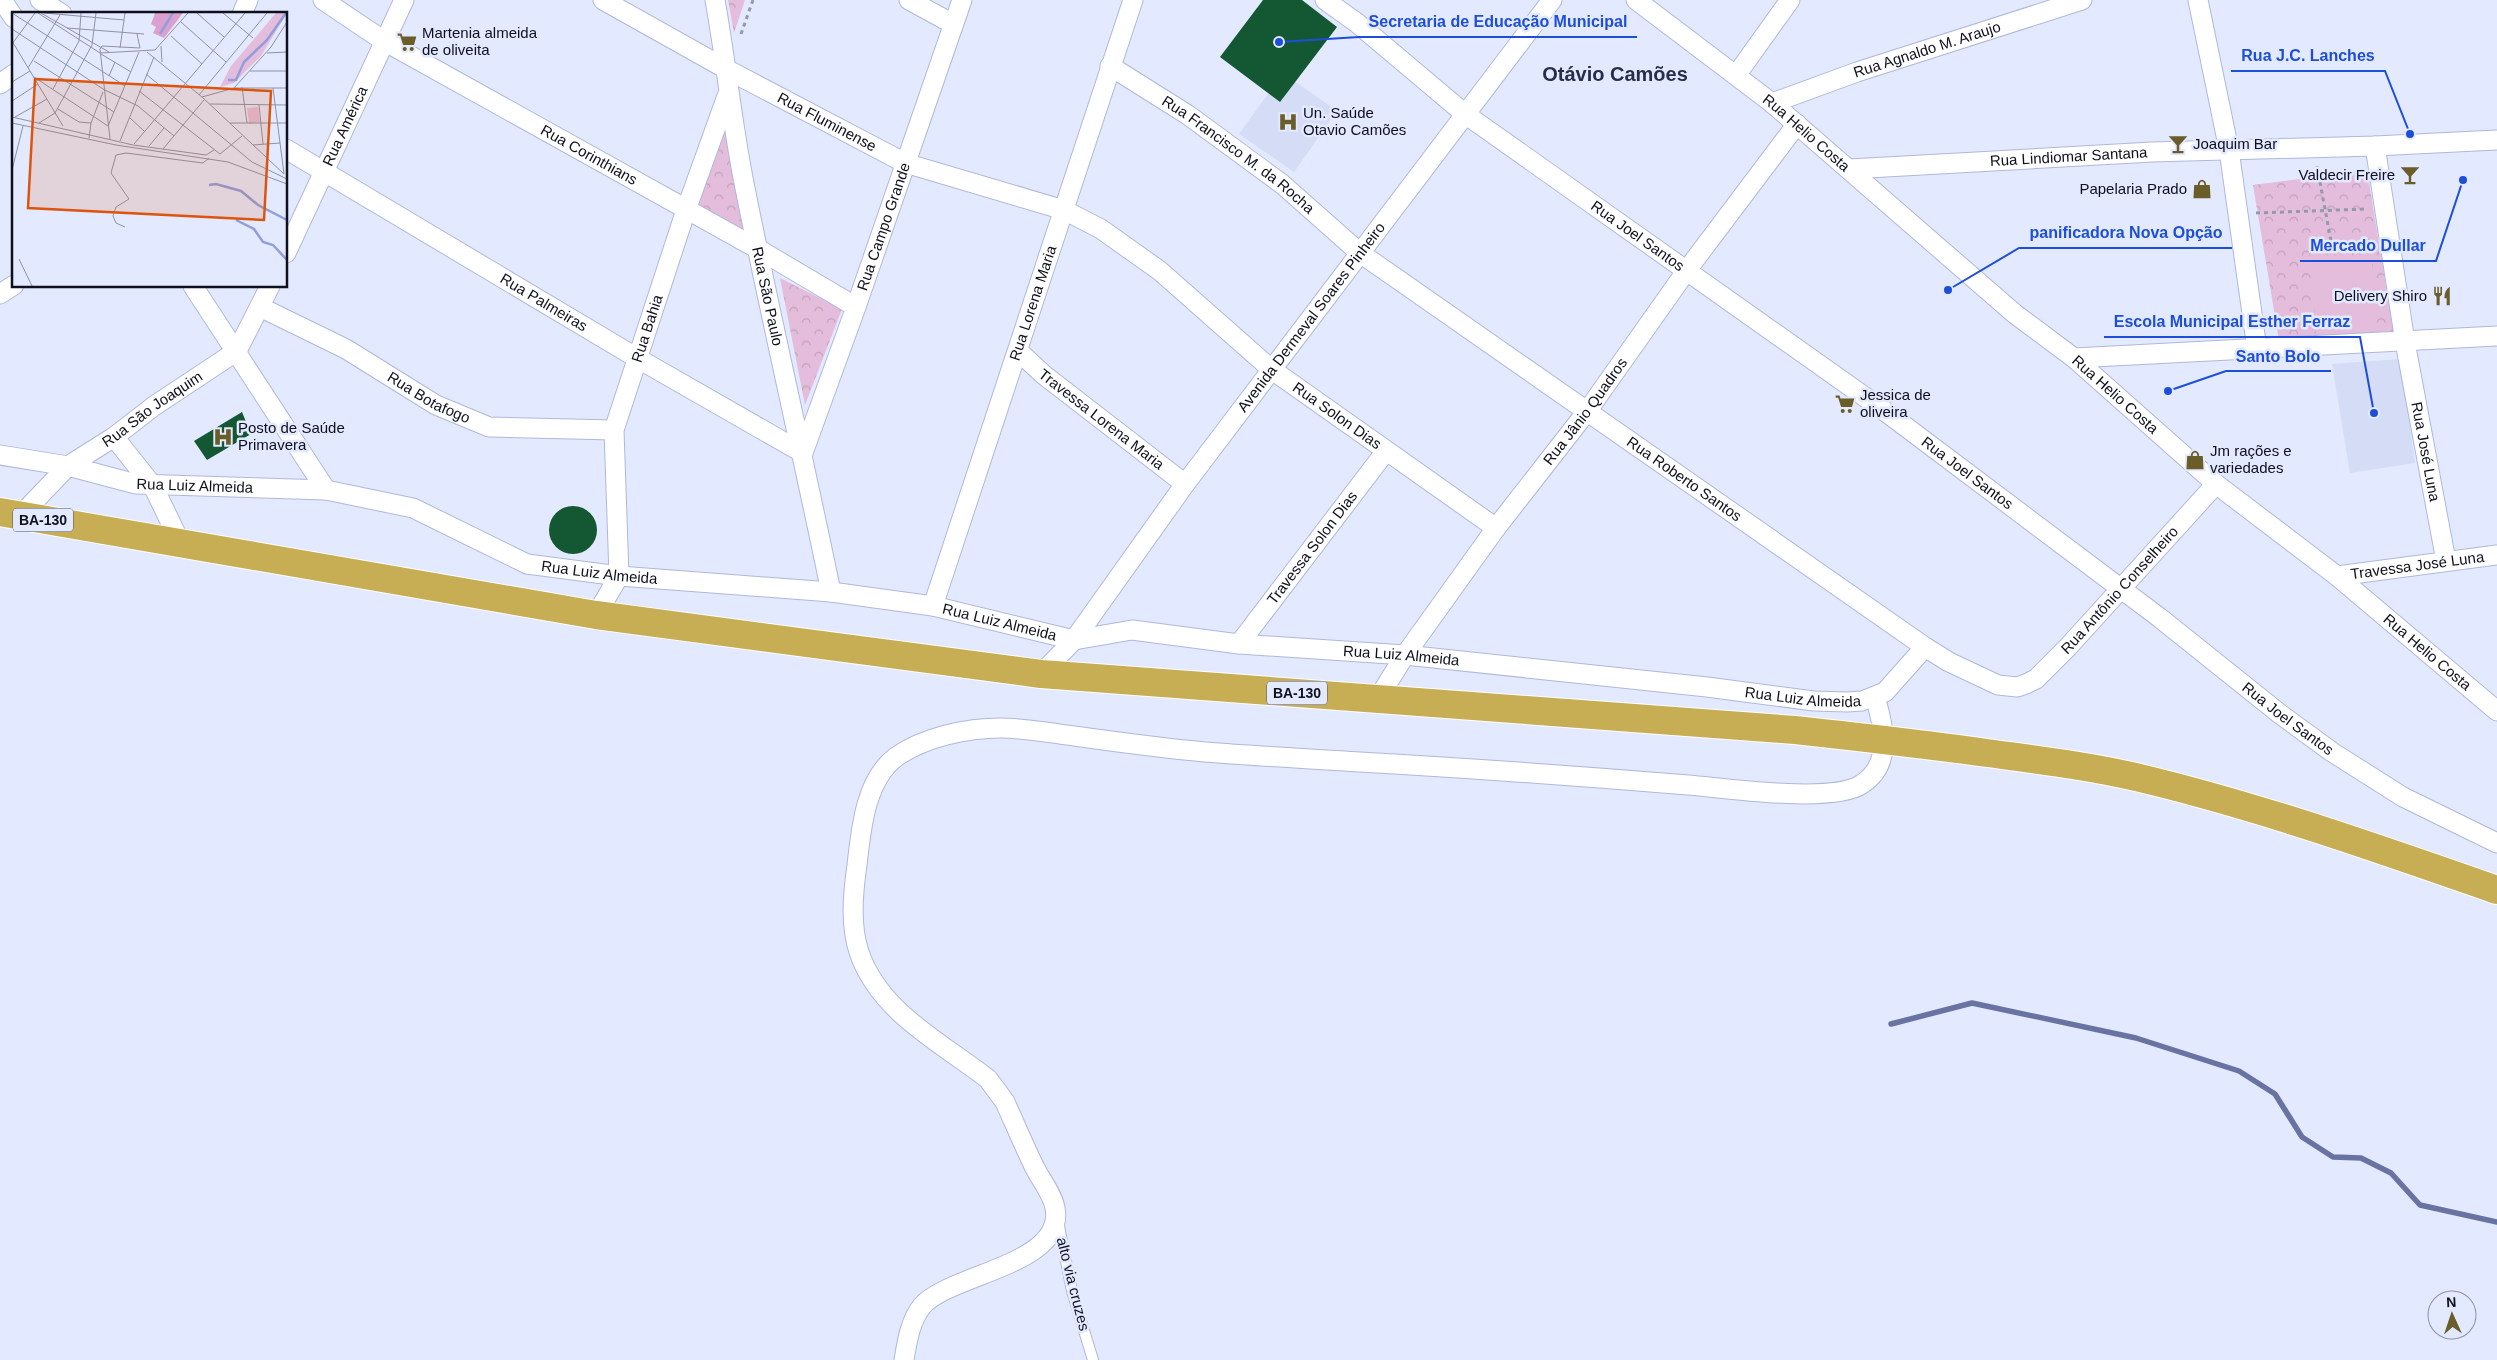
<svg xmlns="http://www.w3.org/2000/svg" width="2497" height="1360" font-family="Helvetica,sans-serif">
<defs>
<pattern id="park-crowns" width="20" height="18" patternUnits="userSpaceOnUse" patternTransform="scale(1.25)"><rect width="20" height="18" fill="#e3bddb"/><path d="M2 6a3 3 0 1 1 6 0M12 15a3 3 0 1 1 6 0" fill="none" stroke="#c2a1bb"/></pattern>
</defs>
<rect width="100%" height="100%" fill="#e3e9ff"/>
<g fill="#d5dcf6">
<polygon points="1283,73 1337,111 1294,172 1239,134"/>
<polygon points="2400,359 2415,463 2350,473 2332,364"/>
</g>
<g fill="url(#park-crowns)">
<polygon points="728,0 745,0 734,33"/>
<polygon points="726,120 745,232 692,207"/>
<polygon points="2367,170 2393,329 2405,342 2281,352 2253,185"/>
<polygon points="780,278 842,309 805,405"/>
</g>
<polygon fill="#e3bddb" points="2372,257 2376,338 2316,341 2313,260"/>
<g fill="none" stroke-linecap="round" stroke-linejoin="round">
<polyline stroke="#6973a2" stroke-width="5.5" points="1891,1024 1972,1003 2136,1038 2239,1071 2275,1094 2302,1137 2333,1157 2361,1158 2391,1173 2420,1205 2497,1222"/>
</g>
<g fill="#135832">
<polygon points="1263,0 1302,0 1337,27 1280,102 1220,57"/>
<polygon points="242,412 251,434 207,460 194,441"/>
<circle cx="573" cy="530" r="24"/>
</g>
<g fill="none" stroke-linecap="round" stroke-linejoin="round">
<defs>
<polyline id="lane" points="1058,1221 1072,1291 1093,1360"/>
<g id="street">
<polyline points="2,0 14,18"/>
<polyline points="40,0 62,14"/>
<path id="s1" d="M323,0L384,41L758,249L856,307"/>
<path id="s2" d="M603,0L728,70L905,163L1064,210L1101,229L1160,271L1271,369L1496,528"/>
<path id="s3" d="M715,0C726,61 732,123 744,183C771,320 803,455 831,592"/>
<polyline points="909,0 953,24"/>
<path id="s4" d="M1325,0L1357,23L1465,114L1882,409L2160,618L2280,714L2332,752L2403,797L2497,843"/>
<path id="s5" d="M1636,0L1772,103L2015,314L2074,358L2216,484L2337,576L2497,711"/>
<polyline points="2198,0 2229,150 2257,349"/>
<polyline points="242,14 248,0"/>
<path id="s6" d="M1110,66L1188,115L1282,184L1360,253L1925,647L1949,662L1998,685L2017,687L2026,684L2036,679L2068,647L2216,484"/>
<polyline points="1737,74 1790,0"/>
<polyline points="0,84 14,74"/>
<path id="s7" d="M1772,103L1857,72L2082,0"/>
<path id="s8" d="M2375,146L2405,342L2446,561"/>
<path id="s9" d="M286,149L637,358L803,453L856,307L962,0"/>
<path id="s10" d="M1850,169L2152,152L2375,146L2497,140"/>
<path id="s11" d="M286,253L404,0"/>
<polyline points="193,286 326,490"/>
<polyline points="0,294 14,285"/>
<path id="s12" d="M260,307L346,349L436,405L489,427L614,430"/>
<path id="s13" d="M1018,351L1044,375L1185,484"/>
<polyline points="2074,358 2497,336"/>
<polyline points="114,437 153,486 181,544"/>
<path id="s14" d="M0,455L68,466L136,484L326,490L413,508L527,564L619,576L831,592L933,606L1074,640L1132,630L1239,644L1405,655L1707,687L1814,701L1847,702L1862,701L1885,692L1925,647"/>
<path id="s15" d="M20,516L68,466L114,437L154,406L237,351L270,286"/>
<path id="s16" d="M2337,576L2497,555"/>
<path id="s17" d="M933,606L1133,0"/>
<path id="s18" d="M596,615L619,576L614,430L686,210L727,96"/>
<path id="s19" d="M1239,644L1386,451"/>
<path id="s20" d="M1041,674L1074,640L1185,484L1552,0"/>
<path id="s21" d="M1377,700L1405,655L1496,528L1588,410L1687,270L1797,124"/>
<path d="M904,1360C907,1342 910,1321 922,1306C949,1274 1066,1265 1055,1208C1053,1195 1041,1180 1035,1168C1024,1146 1015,1124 1005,1102L988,1079C942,1043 879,1012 859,952C850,925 853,893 857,865C861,830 865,780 896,757C924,737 967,728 1001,728C1025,728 1050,733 1074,736C1117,742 1161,748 1205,752C1268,757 1332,760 1395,764C1493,770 1591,777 1688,785C1726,788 1833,804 1862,784C1893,764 1884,726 1875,697"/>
</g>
<path id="highway" d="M0,512L596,615L1041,674L1795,730C1859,737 1923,744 1987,753C2038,760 2090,766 2140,778C2261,807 2379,849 2497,890"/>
</defs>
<use href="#lane" stroke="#afb8db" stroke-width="12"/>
<use href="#street" stroke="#afb8db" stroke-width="21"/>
<use href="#highway" stroke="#fff" stroke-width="30"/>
<g stroke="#9499ab" stroke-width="3" stroke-dasharray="4 4" stroke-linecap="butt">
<polyline points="741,34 753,0"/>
<polyline points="2317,166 2333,252"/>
<polyline points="2256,213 2367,209"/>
</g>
<use href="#lane" stroke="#fff" stroke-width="10"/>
<use href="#street" stroke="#fff" stroke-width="19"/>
<use href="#highway" stroke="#c7ae55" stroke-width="28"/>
</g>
<defs>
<symbol id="supermarket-bare" viewBox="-9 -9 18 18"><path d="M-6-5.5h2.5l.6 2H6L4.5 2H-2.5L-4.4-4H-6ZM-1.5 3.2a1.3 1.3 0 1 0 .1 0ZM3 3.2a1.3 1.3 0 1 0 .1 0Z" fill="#6b5d2a" stroke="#e3e9ff" stroke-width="2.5" paint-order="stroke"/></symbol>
<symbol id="hospital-bare" viewBox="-9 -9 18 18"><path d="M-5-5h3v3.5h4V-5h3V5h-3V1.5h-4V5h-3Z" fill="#6b5d2a" stroke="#e3e9ff" stroke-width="2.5" paint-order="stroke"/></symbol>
<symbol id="bar-bare" viewBox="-9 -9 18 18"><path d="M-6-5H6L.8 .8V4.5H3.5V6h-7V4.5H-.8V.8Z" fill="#6b5d2a" stroke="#e3e9ff" stroke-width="2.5" paint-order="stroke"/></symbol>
<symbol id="shop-bare" viewBox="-9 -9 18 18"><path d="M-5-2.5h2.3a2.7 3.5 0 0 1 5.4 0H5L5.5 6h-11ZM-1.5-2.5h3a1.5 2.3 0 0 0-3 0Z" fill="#6b5d2a" stroke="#e3e9ff" stroke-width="2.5" paint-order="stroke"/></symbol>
<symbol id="restaurant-bare" viewBox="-9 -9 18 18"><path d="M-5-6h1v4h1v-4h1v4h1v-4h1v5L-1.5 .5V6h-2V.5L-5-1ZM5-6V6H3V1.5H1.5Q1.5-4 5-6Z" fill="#6b5d2a" stroke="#e3e9ff" stroke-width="2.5" paint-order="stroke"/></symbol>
</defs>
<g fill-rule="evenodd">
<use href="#supermarket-bare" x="393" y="28" width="28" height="28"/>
<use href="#hospital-bare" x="1274" y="108" width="28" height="28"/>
<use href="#bar-bare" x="2164" y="130" width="28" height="28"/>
<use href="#bar-bare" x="2396" y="161" width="28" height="28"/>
<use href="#shop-bare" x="2188" y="175" width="28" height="28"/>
<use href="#restaurant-bare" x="2428" y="282" width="28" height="28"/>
<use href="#supermarket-bare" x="1831" y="390" width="28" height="28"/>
<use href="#hospital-bare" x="209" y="423" width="28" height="28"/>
<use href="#shop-bare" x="2181" y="446" width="28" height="28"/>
</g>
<g text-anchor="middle" stroke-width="5" stroke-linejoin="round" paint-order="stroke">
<g fill="#e3e9ff" stroke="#4e5160" stroke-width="1">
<rect x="13" y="508.5" width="60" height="23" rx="4"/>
<rect x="1267" y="681.5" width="60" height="23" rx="4"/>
</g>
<g font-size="14" font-weight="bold" fill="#0e101c">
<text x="43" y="525">BA-130</text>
<text x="1297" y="698">BA-130</text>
</g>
<g font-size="15" fill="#0e101c" stroke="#e3e9ff" text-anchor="start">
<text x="422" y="38">Martenia almeida<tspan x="422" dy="17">de oliveita</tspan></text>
<text x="1303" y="118">Un. Saúde<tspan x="1303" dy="17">Otavio Camões</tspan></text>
<text x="2193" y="149">Joaquim Bar</text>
<text x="2395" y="180" text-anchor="end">Valdecir Freire</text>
<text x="2187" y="194" text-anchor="end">Papelaria Prado</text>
<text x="2427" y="301" text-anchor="end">Delivery Shiro</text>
<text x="1860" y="400">Jessica de<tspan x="1860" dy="17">oliveira</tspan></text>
<text x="238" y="433">Posto de Saúde<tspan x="238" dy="17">Primavera</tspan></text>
<text x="2210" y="456">Jm rações e<tspan x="2210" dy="17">variedades</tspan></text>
</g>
<g font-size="15" fill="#0e101c" stroke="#e3e9ff">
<text dy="5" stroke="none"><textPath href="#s7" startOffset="164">Rua Agnaldo M. Araujo</textPath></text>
<text dy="5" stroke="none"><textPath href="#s2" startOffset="255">Rua Fluminense</textPath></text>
<text dy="5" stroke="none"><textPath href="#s11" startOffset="140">Rua América</textPath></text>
<text dy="5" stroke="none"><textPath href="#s5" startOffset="216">Rua Helio Costa</textPath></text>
<text dy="5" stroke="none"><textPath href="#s1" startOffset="308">Rua Corinthians</textPath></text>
<text dy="5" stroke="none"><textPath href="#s6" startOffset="156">Rua Francisco M. da Rocha</textPath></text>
<text dy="5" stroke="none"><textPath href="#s10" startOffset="219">Rua Lindiomar Santana</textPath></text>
<text dy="5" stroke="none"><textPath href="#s9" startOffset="840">Rua Campo Grande</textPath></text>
<text dy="5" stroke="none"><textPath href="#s4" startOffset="392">Rua Joel Santos</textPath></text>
<text dy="5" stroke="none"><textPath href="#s3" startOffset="301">Rua São Paulo</textPath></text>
<text dy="5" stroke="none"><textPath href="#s9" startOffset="300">Rua Palmeiras</textPath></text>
<text dy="5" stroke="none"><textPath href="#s17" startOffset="319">Rua Lorena Maria</textPath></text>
<text dy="5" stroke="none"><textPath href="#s20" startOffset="448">Avenida Dermeval Soares Pinheiro</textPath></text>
<text dy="5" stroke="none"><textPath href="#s18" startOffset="298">Rua Bahia</textPath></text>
<text dy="5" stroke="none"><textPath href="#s5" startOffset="621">Rua Helio Costa</textPath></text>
<text dy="5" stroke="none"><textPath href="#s12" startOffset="192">Rua Botafogo</textPath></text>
<text dy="5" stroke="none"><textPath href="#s15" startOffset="171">Rua São Joaquim</textPath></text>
<text dy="5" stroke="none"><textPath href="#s21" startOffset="356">Rua Jânio Quadros</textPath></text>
<text dy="5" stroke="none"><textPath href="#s2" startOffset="852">Rua Solon Dias</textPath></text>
<text dy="5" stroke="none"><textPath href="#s13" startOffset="108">Travessa Lorena Maria</textPath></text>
<text dy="5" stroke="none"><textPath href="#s8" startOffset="310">Rua José Luna</textPath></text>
<text dy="5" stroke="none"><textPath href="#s4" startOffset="798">Rua Joel Santos</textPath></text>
<text dy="5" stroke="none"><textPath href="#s6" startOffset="708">Rua Roberto Santos</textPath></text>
<text dy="5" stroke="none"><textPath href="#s14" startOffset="198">Rua Luiz Almeida</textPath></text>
<text dy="5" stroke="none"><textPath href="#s19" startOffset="121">Travessa Solon Dias</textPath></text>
<text dy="5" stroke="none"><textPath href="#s16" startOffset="81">Travessa José Luna</textPath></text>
<text dy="5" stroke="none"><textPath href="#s14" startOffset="618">Rua Luiz Almeida</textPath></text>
<text dy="5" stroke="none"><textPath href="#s6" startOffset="1246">Rua Antônio Conselheiro</textPath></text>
<text dy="5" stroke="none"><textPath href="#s14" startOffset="1022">Rua Luiz Almeida</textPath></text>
<text dy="5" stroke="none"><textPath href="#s5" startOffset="1026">Rua Helio Costa</textPath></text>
<text dy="5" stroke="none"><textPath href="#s14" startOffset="1428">Rua Luiz Almeida</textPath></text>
<text dy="5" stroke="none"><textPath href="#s14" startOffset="1832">Rua Luiz Almeida</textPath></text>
<text dy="5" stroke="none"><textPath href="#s4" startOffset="1202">Rua Joel Santos</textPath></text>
<text transform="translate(1073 1284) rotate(76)" y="5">alto via cruzes</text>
</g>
<g font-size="20" font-weight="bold" fill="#282e4a" stroke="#e3e9ff">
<text x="1615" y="81">Otávio Camões</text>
</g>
</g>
<g transform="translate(12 12)">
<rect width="275" height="275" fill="#e3e9ff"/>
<path d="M264,1H275L249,44L222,71L208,75L219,54Z" fill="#e3bddb"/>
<path d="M143,1H171L152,26L141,21L144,15L139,12Z" fill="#dba0cf"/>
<path d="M246,95L248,110L237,112L235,96Z" fill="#e3bddb"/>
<path fill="none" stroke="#909edc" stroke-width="2.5" d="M148,22L161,1M216,68H224L232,50L255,28L274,1M197,173L204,172L229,179L246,193L275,208M224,208L242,217L251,230L261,233L275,248"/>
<path fill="none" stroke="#8e92a4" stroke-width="1" d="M0,1L113,74M26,1L88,41L143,38L176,1M29,1L97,40M32,1L112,8M185,1L212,25M211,1L241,26M169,10L214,50M55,16L132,22M0,17L91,77L126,94L162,124M159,24L190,52M0,29L51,114M0,32L23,1M149,34L150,50M108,36L113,1M88,37L98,127M88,37L90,34L128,36L125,22M135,40L190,85L272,162M255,41L275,40M89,42L119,60M22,49L102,100M16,56L48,3M238,59H275M134,62L240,150L275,167M97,64L103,50M22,65L96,114L127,40M0,70L18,59M230,75L235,111M223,76H275M261,76L272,162M41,77L67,29L69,1M127,79L208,142L230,124M187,83L255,1M190,85L222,76L259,35L275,10M0,89L26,72M198,92L275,93M247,93L251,132M46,97L67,110L79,111M0,105L121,133L194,143L202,138M3,105L35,87M117,105L132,119M0,111L104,133L216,150L275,172M27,111L43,101L80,33L84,1M218,111H275M77,126L79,111L91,80M108,129L142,45M122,132L233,1M241,133L268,131M137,134L152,116M151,137L192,88M0,158L11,114M113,215L104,211L101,204L104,195L117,187L99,161L104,143L114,141L191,151L197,146M7,247L20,274"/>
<path fill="#dd550d" fill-opacity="0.15" stroke="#dd550d" stroke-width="2.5" d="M23,67L259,79L252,208L16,196Z"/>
<rect width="275" height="275" fill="none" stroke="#0e101c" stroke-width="2.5"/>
</g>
<path fill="none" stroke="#1d4ed8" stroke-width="2" d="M1279 42L1359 37H1637M2410 134L2385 71H2231M1948 290L2019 248H2232M2463 180L2436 261H2300M2374 413L2360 337H2104M2168 391L2226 371H2331"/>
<g fill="#1d4ed8" stroke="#e3e9ff" stroke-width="2">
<circle cx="1279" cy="42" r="5"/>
<circle cx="2410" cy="134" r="5"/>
<circle cx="1948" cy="290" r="5"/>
<circle cx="2463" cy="180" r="5"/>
<circle cx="2374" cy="413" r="5"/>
<circle cx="2168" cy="391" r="5"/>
</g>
<g font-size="16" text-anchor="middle" font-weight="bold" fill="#1d4ed8" stroke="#e3e9ff" stroke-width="5" stroke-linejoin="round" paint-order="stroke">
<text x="1498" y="27">Secretaria de Educação Municipal</text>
<text x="2308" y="61">Rua J.C. Lanches</text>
<text x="2126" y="238">panificadora Nova Opção</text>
<text x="2368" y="251">Mercado Dullar</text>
<text x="2232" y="327">Escola Municipal Esther Ferraz</text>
<text x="2278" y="362">Santo Bolo</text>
</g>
<g transform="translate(2452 1315) rotate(357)"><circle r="24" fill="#e3e9ff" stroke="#8e92a4"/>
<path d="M0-4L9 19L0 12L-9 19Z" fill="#6b5d2a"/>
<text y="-8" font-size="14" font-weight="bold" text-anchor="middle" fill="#0e101c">N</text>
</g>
</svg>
